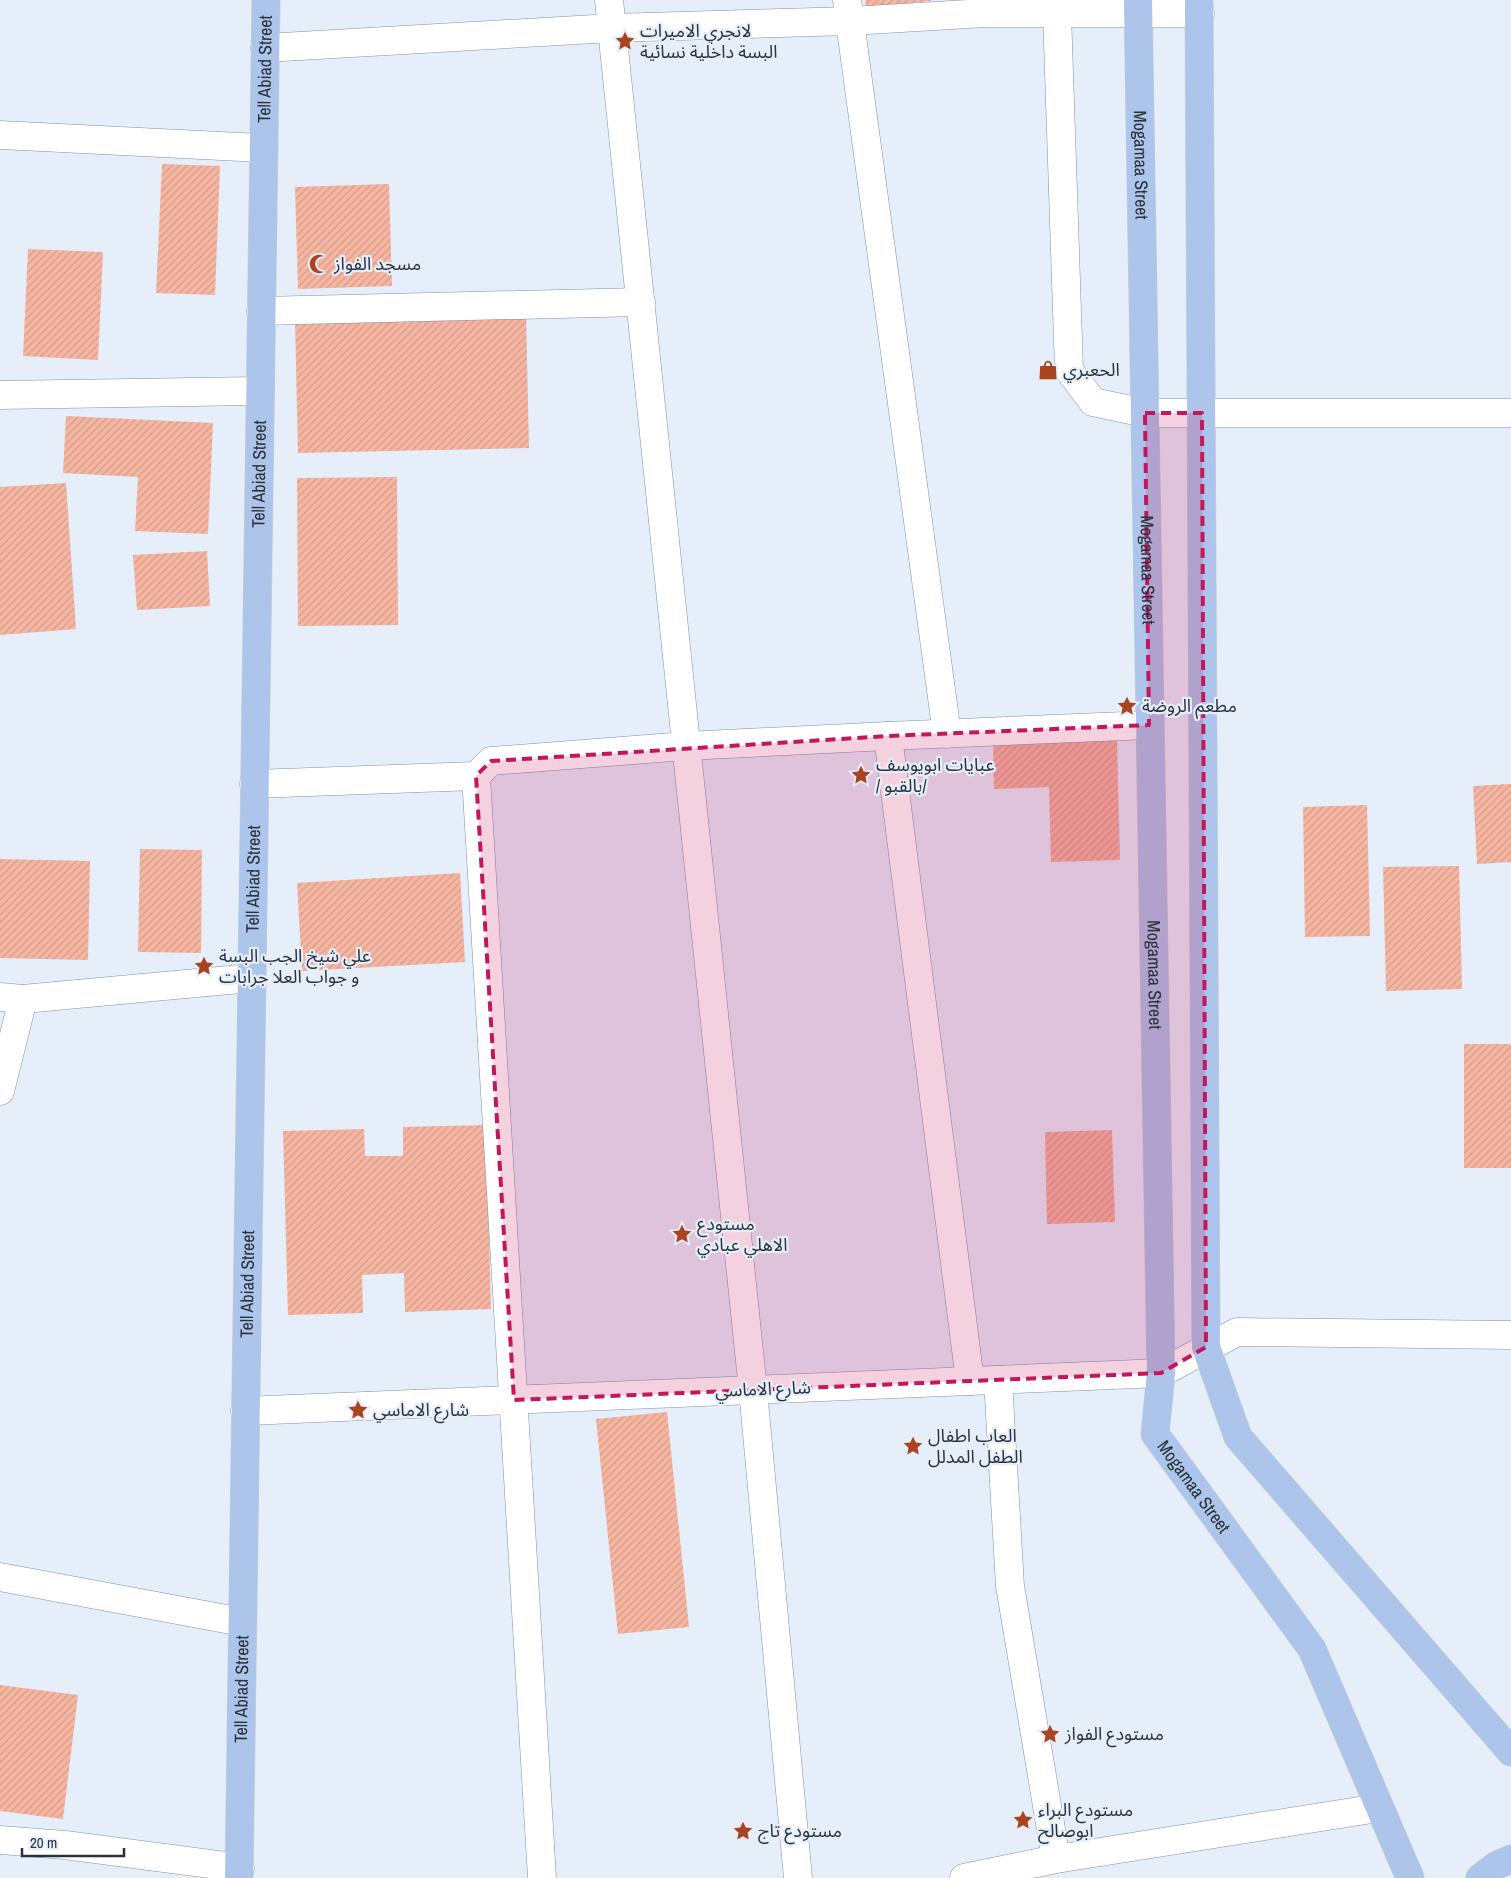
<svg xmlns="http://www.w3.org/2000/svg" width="1511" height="1878" font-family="'Archivo Narrow','Noto Sans Arabic',sans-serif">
<defs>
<pattern id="building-hatch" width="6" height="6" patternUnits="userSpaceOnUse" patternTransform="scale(1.25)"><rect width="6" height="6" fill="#f6b6a2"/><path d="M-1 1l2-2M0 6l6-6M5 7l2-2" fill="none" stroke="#d39d8c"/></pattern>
</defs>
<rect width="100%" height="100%" fill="#e6eefa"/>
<g fill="url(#building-hatch)">
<polygon points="865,0 931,0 931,1 866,7"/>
<polygon points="162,164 220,166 215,295 156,293"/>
<polygon points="389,184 392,286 298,289 295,187"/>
<polygon points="28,249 103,252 98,360 23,356"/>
<polygon points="526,315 529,448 298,453 295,320"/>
<polygon points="66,416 213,423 208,534 135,531 138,477 63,473"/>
<polygon points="397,477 398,625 298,626 297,478"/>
<polygon points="66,483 76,629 0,635 0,487"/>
<polygon points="207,551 210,606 137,610 133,555"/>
<polygon points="1117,739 1120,860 1051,862 1049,787 994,789 993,742"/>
<polygon points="1511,784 1511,862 1477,864 1473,786"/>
<polygon points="1367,805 1370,936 1305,937 1303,807"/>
<polygon points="140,849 202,850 201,953 138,952"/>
<polygon points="0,859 90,861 88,960 0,958"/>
<polygon points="1459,866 1462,989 1386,991 1383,867"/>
<polygon points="460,873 465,962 302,971 297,883"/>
<rect x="1464" y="1044" width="47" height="124"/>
<polygon points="486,1125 491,1309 405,1312 404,1273 362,1275 363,1313 288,1315 283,1131 364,1129 365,1156 403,1156 403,1127"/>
<polygon points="1112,1130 1115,1222 1047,1224 1045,1132"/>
<polygon points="667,1412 689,1627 618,1634 596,1419"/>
<polygon points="0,1685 78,1695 63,1819 0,1811"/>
</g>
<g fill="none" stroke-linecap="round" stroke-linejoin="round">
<defs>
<g id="minor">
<polyline points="609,0 753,1390 798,1878"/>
<polyline points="847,0 947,734"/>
<polyline points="1057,13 1069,370 1093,402 1145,413 1511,413"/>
<polyline points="265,48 612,28 851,21 985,13 1200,13"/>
<polyline points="0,135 263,148"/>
<polyline points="261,311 641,302"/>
<polyline points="0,395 260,391"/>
<polyline points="254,784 476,776"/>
<polyline points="0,997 23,999 251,978"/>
<polyline points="0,1091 23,999"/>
<polyline points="998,1380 1010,1586 1056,1859"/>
<polyline points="970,1381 888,736 1149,725"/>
<polyline points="245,1411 1161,1373 1237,1332 1511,1335"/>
<polyline points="0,1577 242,1622"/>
<polyline points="0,1840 65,1845 240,1868"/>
<polyline points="542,1878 476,776 491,761 686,746 888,736"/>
<polyline points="964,1878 1056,1859 1378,1808"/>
</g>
<g id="major">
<path id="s1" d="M1138,0L1161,1373L1155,1434L1312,1649L1410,1878"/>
<polyline points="1199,0 1206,1347 1238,1437 1511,1752"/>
<path id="s2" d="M239,1878L266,0"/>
<polyline points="1480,1878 1497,1865 1511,1859"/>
</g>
</defs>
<use href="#minor" stroke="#7f90ac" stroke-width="29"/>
<use href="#major" stroke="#ccced0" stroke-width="29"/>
<use href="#minor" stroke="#fff" stroke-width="28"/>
<use href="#major" stroke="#adc5ea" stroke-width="28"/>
</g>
<path fill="#c2185b" fill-opacity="0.2" stroke="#c2185b" stroke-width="4" stroke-dasharray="10 6" stroke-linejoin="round" d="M1145,413H1202L1206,1347L1161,1373L514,1400L476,776L491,761L888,736L1149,725Z"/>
<defs>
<symbol id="sight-bare" viewBox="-9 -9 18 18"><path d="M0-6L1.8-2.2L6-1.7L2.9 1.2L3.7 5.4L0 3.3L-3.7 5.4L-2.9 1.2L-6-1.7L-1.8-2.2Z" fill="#aa431f" stroke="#e6eefa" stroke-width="2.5" paint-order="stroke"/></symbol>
<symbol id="mosque-bare" viewBox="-9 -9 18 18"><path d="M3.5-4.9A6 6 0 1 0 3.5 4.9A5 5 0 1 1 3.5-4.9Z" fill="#aa431f" stroke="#e6eefa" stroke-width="2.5" paint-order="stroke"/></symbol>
<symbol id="shop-bare" viewBox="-9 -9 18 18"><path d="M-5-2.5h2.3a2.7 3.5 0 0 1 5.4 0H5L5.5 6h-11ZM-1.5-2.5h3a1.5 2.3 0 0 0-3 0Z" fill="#aa431f" stroke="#e6eefa" stroke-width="2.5" paint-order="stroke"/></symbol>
</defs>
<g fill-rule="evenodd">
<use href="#sight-bare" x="611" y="27" width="28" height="28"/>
<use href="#mosque-bare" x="305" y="250" width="28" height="28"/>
<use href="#shop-bare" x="1034" y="356" width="28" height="28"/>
<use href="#sight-bare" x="1113" y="692" width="28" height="28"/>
<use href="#sight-bare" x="847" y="761" width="28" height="28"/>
<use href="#sight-bare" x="190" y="952" width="28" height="28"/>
<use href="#sight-bare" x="668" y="1220" width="28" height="28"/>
<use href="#sight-bare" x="344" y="1396" width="28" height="28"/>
<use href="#sight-bare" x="899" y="1432" width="28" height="28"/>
<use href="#sight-bare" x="1036" y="1720" width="28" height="28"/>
<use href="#sight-bare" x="1009" y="1806" width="28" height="28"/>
<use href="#sight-bare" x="729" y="1817" width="28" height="28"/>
</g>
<g text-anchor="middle" stroke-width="4.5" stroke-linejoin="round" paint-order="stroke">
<g font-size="18" fill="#2a323d" stroke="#e6eefa" text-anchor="start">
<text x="640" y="37">لانجري الاميرات<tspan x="640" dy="21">البسة داخلية نسائية</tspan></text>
<text x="334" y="270">مسجد الفواز</text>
<text x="1063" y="376">الحعبري</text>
<text x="1142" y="712">مطعم الروضة</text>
<text x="876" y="771">عبايات ابويوسف<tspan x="876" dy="21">/ بالقبو/</tspan></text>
<text x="219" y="962">علي شيخ الجب البسة<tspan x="219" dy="21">و جواب العلا جرابات</tspan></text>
<text x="697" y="1230">مستودع<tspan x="697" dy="21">الاهلي عبادي</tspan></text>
<text x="373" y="1416">شارع الاماسي</text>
<text x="928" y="1442">العاب اطفال<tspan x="928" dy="21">الطفل المدلل</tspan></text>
<text x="1065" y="1740">مستودع الفواز</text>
<text x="1038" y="1816">مستودع البراء<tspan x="1038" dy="21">ابوصالح</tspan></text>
<text x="758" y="1837">مستودع تاج</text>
</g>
<g font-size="18" fill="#2a323d" stroke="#e6eefa">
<text dy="6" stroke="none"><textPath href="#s2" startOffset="1809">Tell Abiad Street</textPath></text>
<text dy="6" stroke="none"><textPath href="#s1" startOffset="165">Mogamaa Street</textPath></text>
<text dy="6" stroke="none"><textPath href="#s2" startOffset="1404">Tell Abiad Street</textPath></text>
<text dy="6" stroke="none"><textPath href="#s1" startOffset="570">Mogamaa Street</textPath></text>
<text dy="6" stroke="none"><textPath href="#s2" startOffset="999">Tell Abiad Street</textPath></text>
<text dy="6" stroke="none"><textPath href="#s1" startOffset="975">Mogamaa Street</textPath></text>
<text dy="6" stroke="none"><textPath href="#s2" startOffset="594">Tell Abiad Street</textPath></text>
<text transform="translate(763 1389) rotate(-2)" y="6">شارع الاماسي</text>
<text dy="6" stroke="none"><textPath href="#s1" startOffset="1500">Mogamaa Street</textPath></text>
<text dy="6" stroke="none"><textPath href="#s2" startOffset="189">Tell Abiad Street</textPath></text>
</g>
</g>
<path d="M22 1848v8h102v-8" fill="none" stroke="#2a323d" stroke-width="2.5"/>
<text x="30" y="1848" font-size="15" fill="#2a323d" stroke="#e6eefa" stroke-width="4" paint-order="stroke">20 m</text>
</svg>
